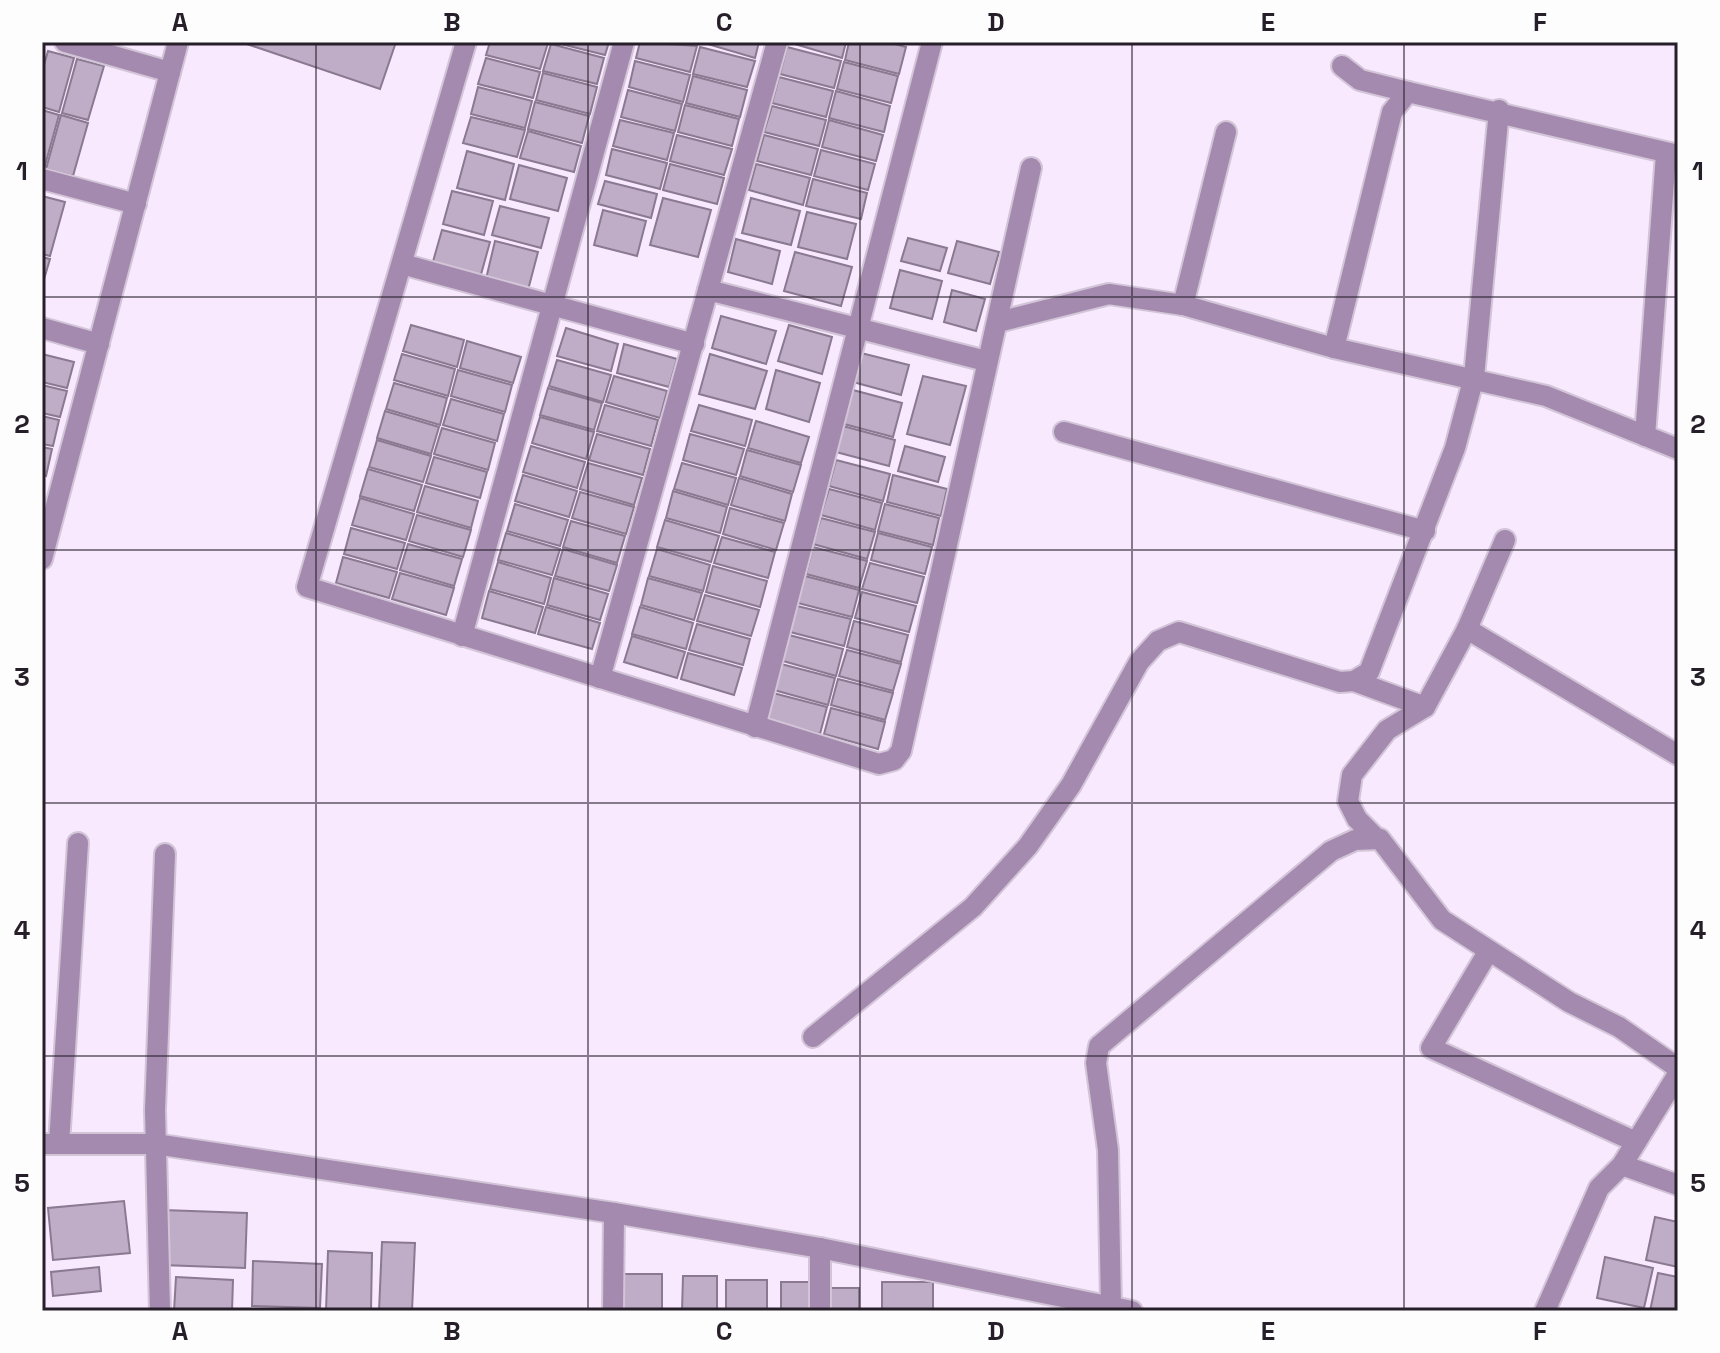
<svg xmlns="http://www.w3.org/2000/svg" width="1720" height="1353" font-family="'Space Grotesk',sans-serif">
<rect width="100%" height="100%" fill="#f9e9ff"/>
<g fill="#bfacc6" stroke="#8a7991" stroke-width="2">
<polygon points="241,42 396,42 380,89"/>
<polygon points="490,42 545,42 548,43 540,69 486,55"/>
<polygon points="553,42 609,42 605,55"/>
<polygon points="640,42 697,46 690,72 636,58"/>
<polygon points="701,42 759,42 755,58"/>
<polygon points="788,42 846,42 842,58"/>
<polygon points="849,42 887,42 906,47 899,74 845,60"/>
<polygon points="551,44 604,58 597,84 543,71"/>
<polygon points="700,47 755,61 747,87 693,74"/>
<polygon points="787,47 841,61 834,88 780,74"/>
<polygon points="48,51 74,58 59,112 42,107 42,72"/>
<polygon points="486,58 540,72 533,98 478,84"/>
<polygon points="77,59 104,66 88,120 62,113"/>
<polygon points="635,61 690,75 683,102 629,87"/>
<polygon points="844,62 898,76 891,103 837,89"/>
<polygon points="543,73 597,87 590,114 536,100"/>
<polygon points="693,76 747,90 740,117 686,103"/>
<polygon points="779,77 833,91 826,117 772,103"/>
<polygon points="478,87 532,101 525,128 471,114"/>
<polygon points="628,90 682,104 675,131 621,117"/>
<polygon points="836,91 890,106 884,132 829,118"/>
<polygon points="535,102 589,116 582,143 528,129"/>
<polygon points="685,105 739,119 732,146 678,132"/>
<polygon points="772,106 826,120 819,146 764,132"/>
<polygon points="42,110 59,115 44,169 42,168"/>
<polygon points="61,115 88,123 73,176 46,169"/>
<polygon points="471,117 525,130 517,157 463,143"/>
<polygon points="620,120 674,133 667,160 613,146"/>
<polygon points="829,120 883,135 876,161 822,147"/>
<polygon points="528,131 581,146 574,172 520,158"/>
<polygon points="677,135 732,149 724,175 670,161"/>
<polygon points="764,135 818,149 811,175 757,161"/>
<polygon points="612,149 667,163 660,189 606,175"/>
<polygon points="821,150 875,164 868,190 814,176"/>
<polygon points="467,151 514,164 505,200 457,188"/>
<polygon points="670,164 724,178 717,204 663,190"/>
<polygon points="756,164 810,178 803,205 749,190"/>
<polygon points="519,165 567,178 558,211 510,199"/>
<polygon points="813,179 867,193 861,219 806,206"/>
<polygon points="605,181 657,194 651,218 598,204"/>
<polygon points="452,191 493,201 484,235 443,224"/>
<polygon points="42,196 65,202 50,256 42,254"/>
<polygon points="663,198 711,210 698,257 650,245"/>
<polygon points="751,198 800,211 791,245 742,233"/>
<polygon points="500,206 549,218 541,248 492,235"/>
<polygon points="603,210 646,221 637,256 594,245"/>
<polygon points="807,212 856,224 847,259 798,247"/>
<polygon points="442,230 490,242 480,278 432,265"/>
<polygon points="908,238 947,248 940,271 901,261"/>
<polygon points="736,239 780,251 772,284 728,272"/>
<polygon points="495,241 538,252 528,290 486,279"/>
<polygon points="957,241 999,252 990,284 948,273"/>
<polygon points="795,252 852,267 841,306 784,291"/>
<polygon points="42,257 50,259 42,286"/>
<polygon points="900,270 942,281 932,319 890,308"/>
<polygon points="952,290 985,299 976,331 944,322"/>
<polygon points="721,316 776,331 766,364 712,348"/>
<polygon points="411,325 464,340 457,367 403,351"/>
<polygon points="789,325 832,337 822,374 778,361"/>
<polygon points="566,328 618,344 611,371 557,356"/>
<polygon points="467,341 521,357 513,383 460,368"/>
<polygon points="624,344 677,359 669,387 617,373"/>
<polygon points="861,353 909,365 901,395 853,382"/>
<polygon points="42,354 74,362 67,388 42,382"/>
<polygon points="402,354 455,369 448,396 394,380"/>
<polygon points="710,354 767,371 755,409 699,394"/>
<polygon points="557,360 611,375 603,402 549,386"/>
<polygon points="458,370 512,385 505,412 451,396"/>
<polygon points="776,370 820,383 809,422 766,409"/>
<polygon points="614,376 667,391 660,418 606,402"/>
<polygon points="923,376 966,386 950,445 907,434"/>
<polygon points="394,383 447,398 440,425 386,409"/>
<polygon points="42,385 67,391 60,417 42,413"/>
<polygon points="548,388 602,403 594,430 540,415"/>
<polygon points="853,390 902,403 893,437 844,424"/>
<polygon points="451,399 504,414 497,441 443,425"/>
<polygon points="605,405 658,420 651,446 597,431"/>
<polygon points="699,405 752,420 745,446 691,431"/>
<polygon points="385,411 439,427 431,454 377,438"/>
<polygon points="42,416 59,420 53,446 42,444"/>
<polygon points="540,417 594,432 586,459 532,443"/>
<polygon points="756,421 809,437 801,463 748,448"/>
<polygon points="843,426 895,440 889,466 836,452"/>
<polygon points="442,428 495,443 488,470 434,454"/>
<polygon points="597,434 650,449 643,475 589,460"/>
<polygon points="690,434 744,449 736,475 683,460"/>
<polygon points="377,440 431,456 423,482 369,467"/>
<polygon points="531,446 585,462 577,488 523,472"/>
<polygon points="905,446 945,457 938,482 898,471"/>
<polygon points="42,447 52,449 46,476 42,475"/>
<polygon points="747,450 801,465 793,492 740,476"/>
<polygon points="434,457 487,472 480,498 426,483"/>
<polygon points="836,460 890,474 883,501 829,486"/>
<polygon points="588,463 642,478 634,505 580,489"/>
<polygon points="682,463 736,478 728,505 674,489"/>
<polygon points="368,469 422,485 414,511 360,496"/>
<polygon points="523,475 577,491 569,517 515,501"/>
<polygon points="893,475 947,489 941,516 887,502"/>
<polygon points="739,478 792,494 785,521 731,505"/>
<polygon points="425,486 478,501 471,528 417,512"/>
<polygon points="829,489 882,503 875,530 821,515"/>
<polygon points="673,491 727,507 720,533 666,518"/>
<polygon points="580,492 634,507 626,534 572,518"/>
<polygon points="360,498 414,514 406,540 352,525"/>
<polygon points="515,504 568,520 560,546 507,531"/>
<polygon points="885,504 939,518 933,545 878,531"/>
<polygon points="730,508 784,523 776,550 723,534"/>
<polygon points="417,515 471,530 463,557 409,541"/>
<polygon points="821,518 875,532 867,559 813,544"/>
<polygon points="665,520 719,536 711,562 657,547"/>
<polygon points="571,521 625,536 617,563 563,547"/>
<polygon points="351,528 405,543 397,569 344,554"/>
<polygon points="506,533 560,549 552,575 498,560"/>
<polygon points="878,533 932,547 925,574 871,560"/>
<polygon points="722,537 775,552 768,578 714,563"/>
<polygon points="408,544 462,559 454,586 400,570"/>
<polygon points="813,547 867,561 859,588 806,574"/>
<polygon points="563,549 617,565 609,591 555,576"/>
<polygon points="657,549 710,565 703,591 649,576"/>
<polygon points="343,557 397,572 389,598 336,583"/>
<polygon points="498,562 551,578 544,604 490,589"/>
<polygon points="870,563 924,577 917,603 862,589"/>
<polygon points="713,566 767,581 760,607 706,592"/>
<polygon points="400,573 454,588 446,615 392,599"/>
<polygon points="805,576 859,590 852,617 798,603"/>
<polygon points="554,578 608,594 600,620 547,605"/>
<polygon points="648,578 702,593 694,620 641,605"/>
<polygon points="489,591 543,607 535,633 482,618"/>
<polygon points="862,592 916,606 909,632 855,618"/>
<polygon points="705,595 759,610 751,636 697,621"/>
<polygon points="797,606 851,619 844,646 790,632"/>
<polygon points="546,607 600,623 592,649 538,634"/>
<polygon points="640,607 693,623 686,649 632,634"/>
<polygon points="854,621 908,635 901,662 847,647"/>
<polygon points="697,624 750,639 743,665 689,650"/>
<polygon points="789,635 843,649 836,676 783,661"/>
<polygon points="632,636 685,652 677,678 624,662"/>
<polygon points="847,650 901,664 893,691 839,676"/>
<polygon points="688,653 742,668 734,695 681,679"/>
<polygon points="781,664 835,678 828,705 774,690"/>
<polygon points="838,679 893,693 885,720 831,705"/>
<polygon points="773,693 827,707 820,734 767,719"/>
<polygon points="831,708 885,722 878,749 824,734"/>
<polygon points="124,1201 130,1253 53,1260 48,1208"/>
<polygon points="163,1210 247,1213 245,1268 161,1265"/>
<polygon points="1655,1217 1678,1222 1678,1267 1646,1260"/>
<polygon points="382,1242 415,1243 412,1311 379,1311"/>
<polygon points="328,1251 372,1253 371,1311 326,1311"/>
<polygon points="1605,1257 1653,1268 1644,1308 1597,1298"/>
<polygon points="253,1261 322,1264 320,1308 252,1306"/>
<polygon points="99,1267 101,1291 53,1296 51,1272"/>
<polygon points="1658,1273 1678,1277 1678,1311 1650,1311"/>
<rect x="621" y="1274" width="41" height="37"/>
<polygon points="683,1276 717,1276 717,1311 682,1311"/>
<polygon points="176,1277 233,1280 232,1311 174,1311"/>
<rect x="726" y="1280" width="41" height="31"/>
<rect x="781" y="1282" width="29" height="29"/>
<rect x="882" y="1282" width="51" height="29"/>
<rect x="825" y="1288" width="34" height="23"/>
</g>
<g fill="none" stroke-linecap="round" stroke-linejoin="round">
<defs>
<g id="minor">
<polyline points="65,42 170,72"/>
<polyline points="466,42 307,587 879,764 894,760 901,751 1031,168"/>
<polyline points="1342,66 1360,80 1408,92"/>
<polyline points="42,179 136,204"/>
<polyline points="402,264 694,344"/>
<polyline points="708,290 986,361"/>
<polyline points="1183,305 1226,132"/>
<polyline points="998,322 1109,294 1183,305 1334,348 1546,396 1678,449"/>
<polyline points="42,328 99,344"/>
<polyline points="1334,348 1392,112 1408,92 1678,155"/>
<polyline points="1064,432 1425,531"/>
<polyline points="1645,436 1666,154"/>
<polyline points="42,559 178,42"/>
<polyline points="1467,629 1505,540"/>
<polyline points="462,636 624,42"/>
<polyline points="600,678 777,42"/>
<polyline points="1354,681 1425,707 1467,629 1678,755"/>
<polyline points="755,727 932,42"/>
<polyline points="1377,839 1357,819 1348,801 1352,775 1387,730 1425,707"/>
<polyline points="1488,952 1431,1048 1636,1142"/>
<polyline points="813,1037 973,907 1028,846 1071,785 1139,662 1158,641 1179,632 1340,682 1354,681 1369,672 1455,448 1474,377 1499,110"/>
<polyline points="42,1144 155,1144 614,1213 820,1248 1132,1311"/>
<polyline points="59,1144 78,843"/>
<polyline points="1622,1165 1678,1185"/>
<polyline points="1111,1306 1108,1150 1096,1063 1099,1046 1331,851 1355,840 1380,839 1442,920 1569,1002 1619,1027 1678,1068"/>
<polyline points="160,1311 155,1110 165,854"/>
<polyline points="613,1311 614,1213"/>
<polyline points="820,1311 820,1248"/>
</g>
<polyline id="tertiary" points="1545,1311 1599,1188 1622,1165 1678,1074"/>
</defs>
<use href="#minor" stroke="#d3c5d8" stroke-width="24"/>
<use href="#tertiary" stroke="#d3c5d8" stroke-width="24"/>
<use href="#minor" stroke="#a58aaf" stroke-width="20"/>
<use href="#tertiary" stroke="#a58aaf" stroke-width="20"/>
</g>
<path fill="none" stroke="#261f29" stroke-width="2" stroke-opacity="0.55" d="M316,42V1311M588,42V1311M860,42V1311M1132,42V1311M1404,42V1311M42,297H1678M42,550H1678M42,803H1678M42,1056H1678"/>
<rect width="1720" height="1353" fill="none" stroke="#fdfdfd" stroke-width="88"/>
<rect x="44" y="44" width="1632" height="1265" fill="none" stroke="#261f29" stroke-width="3"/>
<g font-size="26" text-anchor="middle" font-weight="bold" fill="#261f29">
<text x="180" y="31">A</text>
<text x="452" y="31">B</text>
<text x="724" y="31">C</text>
<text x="996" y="31">D</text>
<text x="1268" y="31">E</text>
<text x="1540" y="31">F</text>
<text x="22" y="180">1</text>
<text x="1698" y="180">1</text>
<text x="22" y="433">2</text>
<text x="1698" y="433">2</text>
<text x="22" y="686">3</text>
<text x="1698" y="686">3</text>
<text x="22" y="939">4</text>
<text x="1698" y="939">4</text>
<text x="22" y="1192">5</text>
<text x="1698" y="1192">5</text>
<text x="180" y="1340">A</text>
<text x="452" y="1340">B</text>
<text x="724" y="1340">C</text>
<text x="996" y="1340">D</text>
<text x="1268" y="1340">E</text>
<text x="1540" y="1340">F</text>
</g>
</svg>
